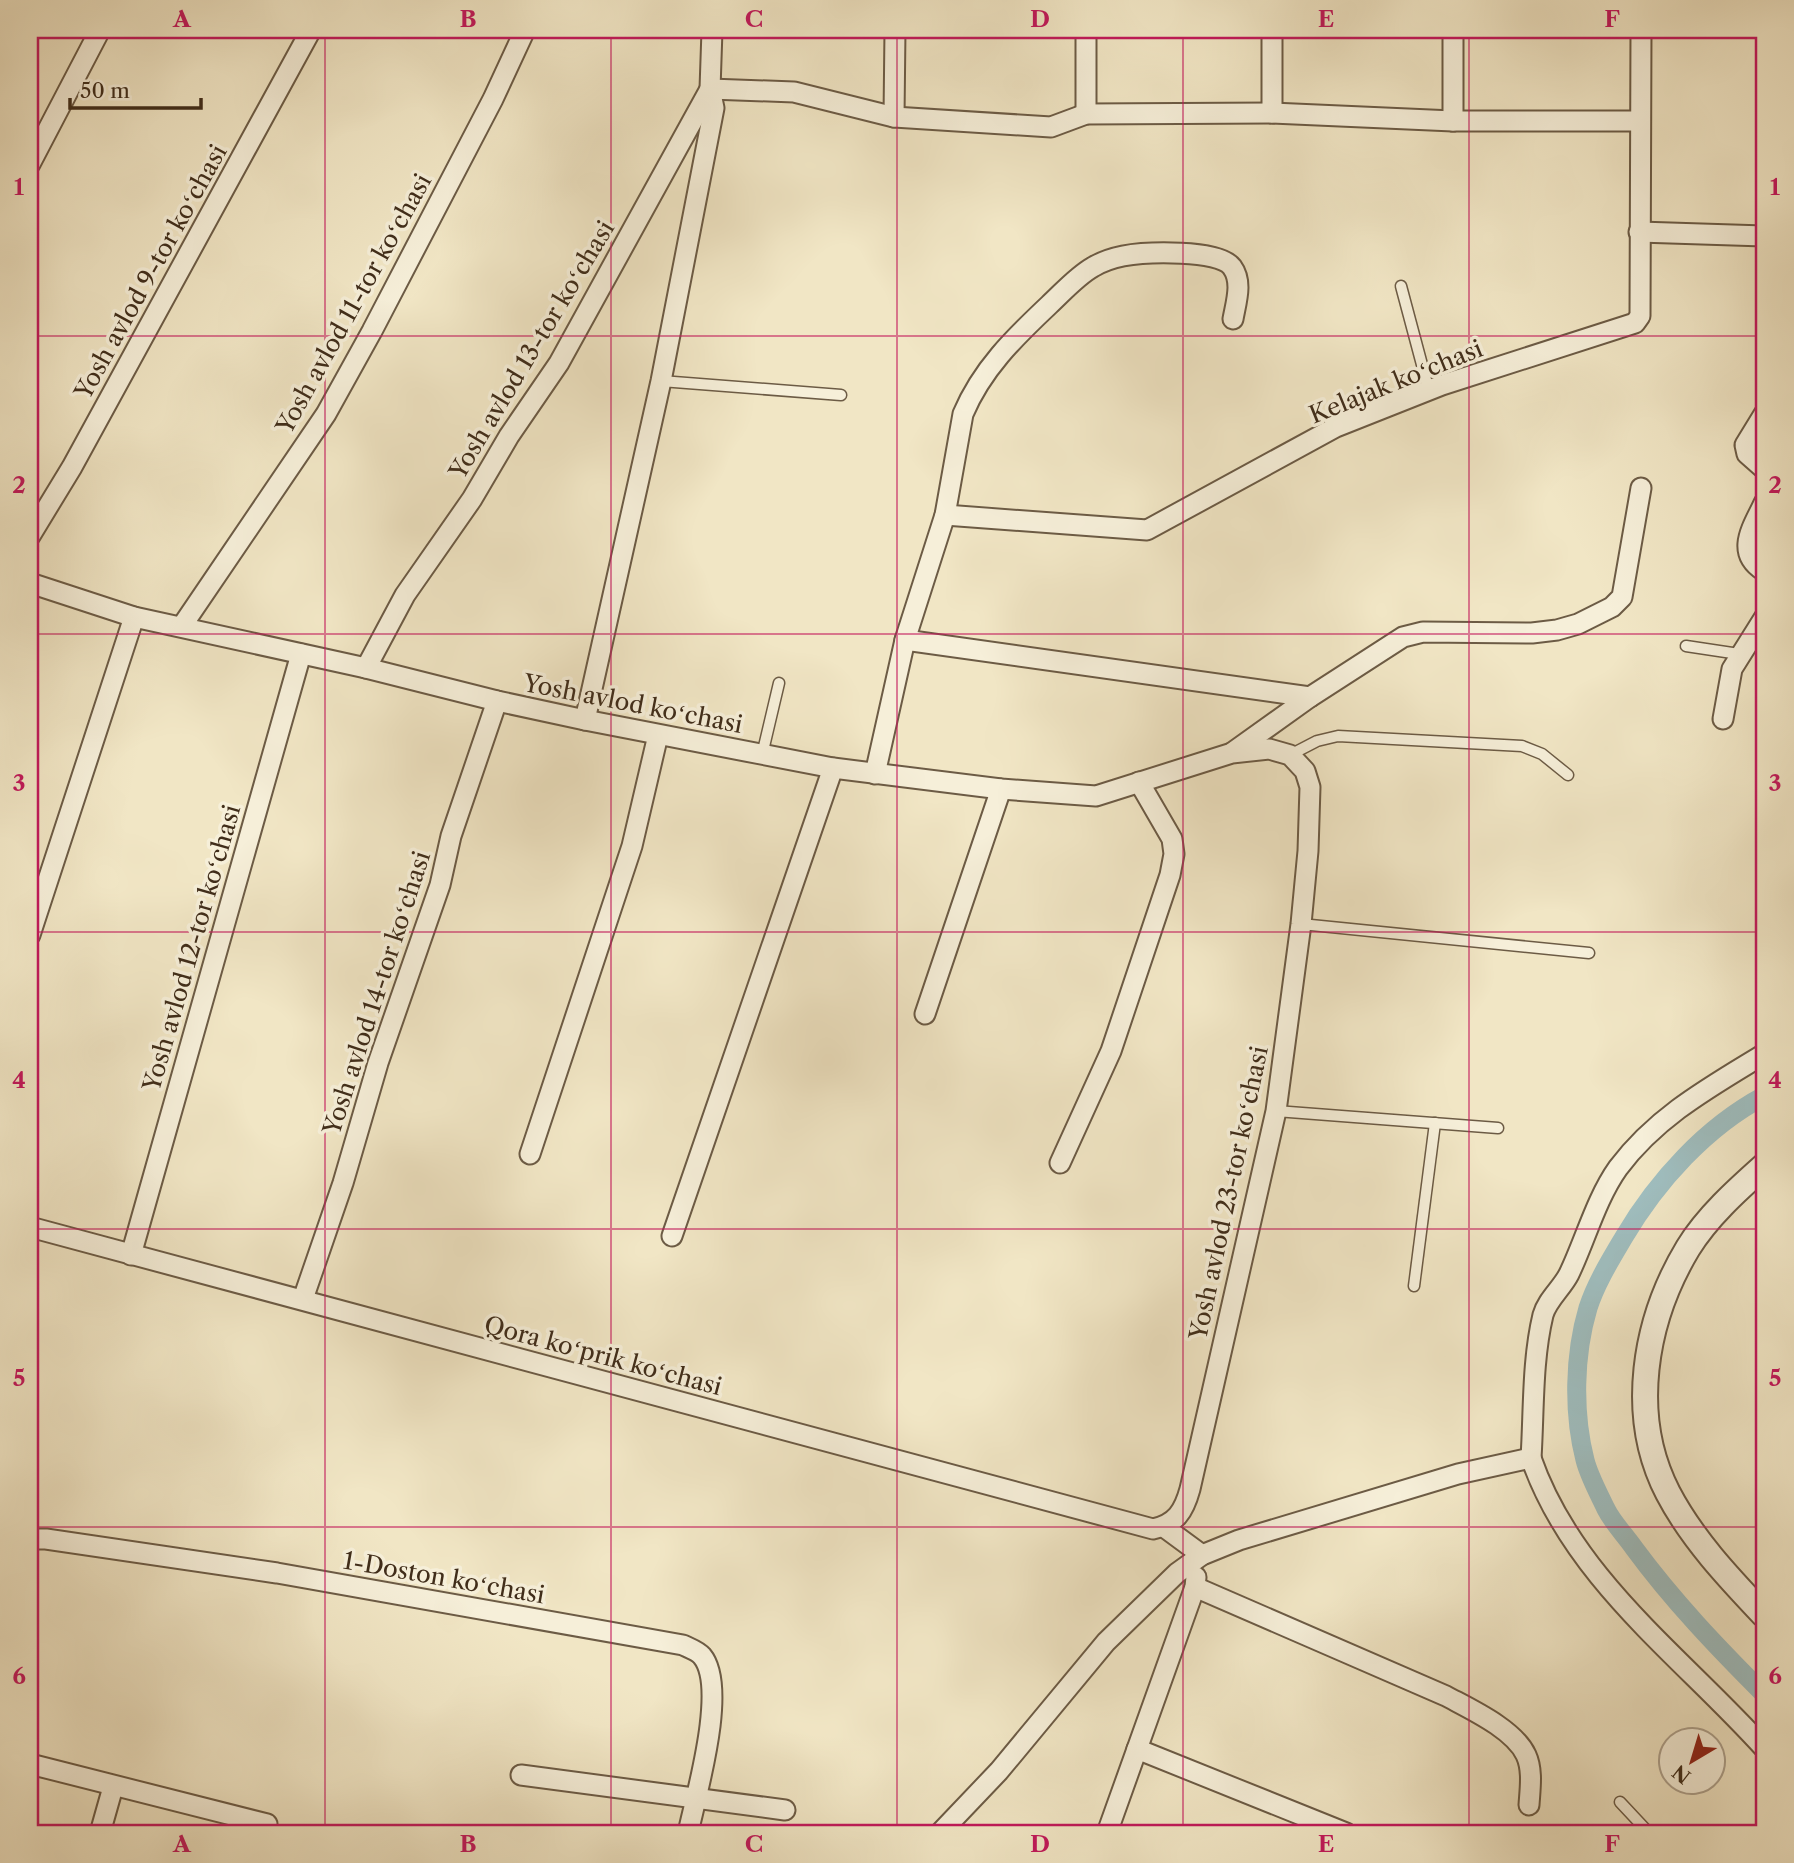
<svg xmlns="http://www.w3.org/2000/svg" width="1794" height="1863" font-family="'Libre Caslon Text',serif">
<rect width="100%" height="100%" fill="#f1e6c5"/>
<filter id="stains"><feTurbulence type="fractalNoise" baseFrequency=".00286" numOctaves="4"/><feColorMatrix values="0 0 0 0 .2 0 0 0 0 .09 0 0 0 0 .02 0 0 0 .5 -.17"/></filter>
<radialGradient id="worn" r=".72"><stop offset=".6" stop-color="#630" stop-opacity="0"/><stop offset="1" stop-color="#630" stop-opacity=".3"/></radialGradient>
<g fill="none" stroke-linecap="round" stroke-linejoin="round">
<path stroke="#9fbdbe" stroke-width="19" d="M1764,1096C1706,1127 1657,1181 1624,1237C1611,1259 1596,1283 1588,1308C1574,1355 1573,1413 1585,1460C1589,1476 1599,1494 1606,1509C1613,1523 1625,1535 1634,1548C1673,1601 1718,1648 1764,1694"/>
<defs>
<g id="service">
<polyline points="1401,286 1429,391"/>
<polyline points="661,381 841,395"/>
<polyline points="1686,646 1739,654"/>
<polyline points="762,755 779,683"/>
<polyline points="1290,755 1317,741 1338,736 1522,746 1542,754 1568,775"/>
<polyline points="1301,924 1589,953"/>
<polyline points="1276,1111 1498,1128"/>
<polyline points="1414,1286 1435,1123"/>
<polyline points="1620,1802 1649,1833"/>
</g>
<g id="minor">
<polyline points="1272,113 1272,30"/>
<polyline points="1086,114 1086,30"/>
<polyline points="894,117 895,30"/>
<polyline points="1453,121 1453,30"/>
<polyline points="30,164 100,30"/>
<polyline points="1639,232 1764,236"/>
<polyline points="1764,414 1745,445 1747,454 1764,469"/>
<path d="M1764,503C1753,527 1734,552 1764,571"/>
<polyline points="945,515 1147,530 1336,427 1442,385 1635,323 1640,316 1641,30"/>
<polyline points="30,536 72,467 311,30"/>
<path d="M30,583L134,617L366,668L497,701L585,720L833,768L1001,789L1096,796L1232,753L1269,749L1290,755L1305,771L1310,787L1308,851L1301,924L1276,1111L1190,1489C1184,1511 1176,1524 1153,1529L30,1227"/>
<polyline points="182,626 326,414 372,331 493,99 525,30"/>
<polyline points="905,640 1310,697"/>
<polyline points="366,668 405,595 472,499 509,436 559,363 710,89 794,92 894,117 1051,127 1086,114 1272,113 1453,121 1640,121"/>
<polyline points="1723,719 1732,669 1764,618"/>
<polyline points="585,720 661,381 714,108 710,89 712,30"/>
<polyline points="1233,752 1310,697 1403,637 1423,632 1532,633 1557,630 1578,624 1612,607 1622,597 1641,488"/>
<path d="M875,774L905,640L945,515L963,414C982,369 1014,338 1049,305C1063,292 1077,276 1093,267C1103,261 1113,258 1123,256C1145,252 1219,249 1232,267C1243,282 1236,302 1233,319"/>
<polyline points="30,935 134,617"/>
<polyline points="925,1014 1001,789"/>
<polyline points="530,1154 632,846 658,735"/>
<polyline points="1060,1163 1111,1051 1170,875 1174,854 1172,839 1139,782"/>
<polyline points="672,1236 833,768"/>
<polyline points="131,1255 301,654"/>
<polyline points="303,1299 343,1183 378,1063 440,885 451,836 497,701"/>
<path d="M1531,1458C1534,1411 1532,1361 1543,1315C1547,1300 1562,1288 1569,1274C1585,1241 1596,1199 1618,1168C1657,1116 1710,1087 1764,1054"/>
<polyline points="1164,1527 1202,1555"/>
<path d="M30,1539H46L277,1573L683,1645C689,1648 698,1651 702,1656C728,1687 696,1795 688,1833"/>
<path d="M1195,1587L1446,1696C1470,1709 1514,1729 1526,1755C1533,1770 1530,1789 1529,1805"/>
<polyline points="1137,1749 1346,1833"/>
<polyline points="30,1764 267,1824"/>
<polyline points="521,1775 785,1810"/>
<polyline points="100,1833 113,1787"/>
<path d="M940,1833L999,1771L1106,1642L1177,1573L1202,1555L1239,1540L1458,1474L1531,1458C1573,1579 1681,1656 1764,1748"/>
<polyline points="1107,1833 1195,1587 1196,1577"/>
</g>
<path id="tertiary" d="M1764,1166C1737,1190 1707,1217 1688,1248C1644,1321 1628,1416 1668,1493C1692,1539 1729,1578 1764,1615"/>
</defs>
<use href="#service" stroke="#6c5b45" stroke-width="13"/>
<use href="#minor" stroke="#6c5b45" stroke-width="23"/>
<use href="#tertiary" stroke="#6c5b45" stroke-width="28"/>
<use href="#service" stroke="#f6efd9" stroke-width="10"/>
<use href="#minor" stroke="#f6efd9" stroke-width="19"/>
<use href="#tertiary" stroke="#f6efd9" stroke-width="24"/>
</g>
<path fill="none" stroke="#c2185b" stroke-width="2" stroke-opacity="0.55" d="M325,30V1833M611,30V1833M897,30V1833M1183,30V1833M1469,30V1833M30,336H1764M30,634H1764M30,932H1764M30,1229H1764M30,1527H1764"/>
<g text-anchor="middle" stroke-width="7" stroke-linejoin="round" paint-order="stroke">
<g font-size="24" fill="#402d1a" stroke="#f6efd9">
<text transform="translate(151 272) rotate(-61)" y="8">Yosh avlod 9-tor koʻchasi</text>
<text transform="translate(354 304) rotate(-61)" y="8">Yosh avlod 11-tor koʻchasi</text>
<text transform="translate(532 350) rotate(-59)" y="8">Yosh avlod 13-tor koʻchasi</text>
<text transform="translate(1396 382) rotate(-22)" y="8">Kelajak koʻchasi</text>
<text transform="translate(633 704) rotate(11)" y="8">Yosh avlod koʻchasi</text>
<text transform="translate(192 948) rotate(-74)" y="8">Yosh avlod 12-tor koʻchasi</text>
<text transform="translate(377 993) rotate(-72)" y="8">Yosh avlod 14-tor koʻchasi</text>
<text transform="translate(1229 1193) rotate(-78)" y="8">Yosh avlod 23-tor koʻchasi</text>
<text transform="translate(603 1356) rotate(15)" y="8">Qora koʻprik koʻchasi</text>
<text transform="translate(444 1578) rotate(10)" y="8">1-Doston koʻchasi</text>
</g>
</g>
<rect width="1794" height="1863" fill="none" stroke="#f1e6c5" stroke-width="77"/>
<g transform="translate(1692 1761) rotate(218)"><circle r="33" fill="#f6efd9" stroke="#ada18d" stroke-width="2"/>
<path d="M0-5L12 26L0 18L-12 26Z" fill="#8f2418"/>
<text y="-10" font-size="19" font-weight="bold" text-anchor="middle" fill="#402d1a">N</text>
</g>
<path d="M70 98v10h131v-10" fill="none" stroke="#402d1a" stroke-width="3.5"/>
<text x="80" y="98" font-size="21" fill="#402d1a" stroke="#f6efd9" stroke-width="5" paint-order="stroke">50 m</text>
<rect x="38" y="38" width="1718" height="1787" fill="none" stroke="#c2185b" stroke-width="2.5"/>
<g font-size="23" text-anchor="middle" font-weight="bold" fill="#c2185b">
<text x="182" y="27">A</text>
<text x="468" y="27">B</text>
<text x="754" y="27">C</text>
<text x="1040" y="27">D</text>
<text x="1326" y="27">E</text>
<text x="1612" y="27">F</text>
<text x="19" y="195">1</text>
<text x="1775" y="195">1</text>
<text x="19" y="493">2</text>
<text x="1775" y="493">2</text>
<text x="19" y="791">3</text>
<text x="1775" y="791">3</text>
<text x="19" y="1088">4</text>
<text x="1775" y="1088">4</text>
<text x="19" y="1386">5</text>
<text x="1775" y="1386">5</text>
<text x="19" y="1684">6</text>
<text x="1775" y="1684">6</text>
<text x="182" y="1852">A</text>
<text x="468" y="1852">B</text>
<text x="754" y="1852">C</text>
<text x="1040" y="1852">D</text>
<text x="1326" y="1852">E</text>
<text x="1612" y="1852">F</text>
</g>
<rect width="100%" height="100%" filter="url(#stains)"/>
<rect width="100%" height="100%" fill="url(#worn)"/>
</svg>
